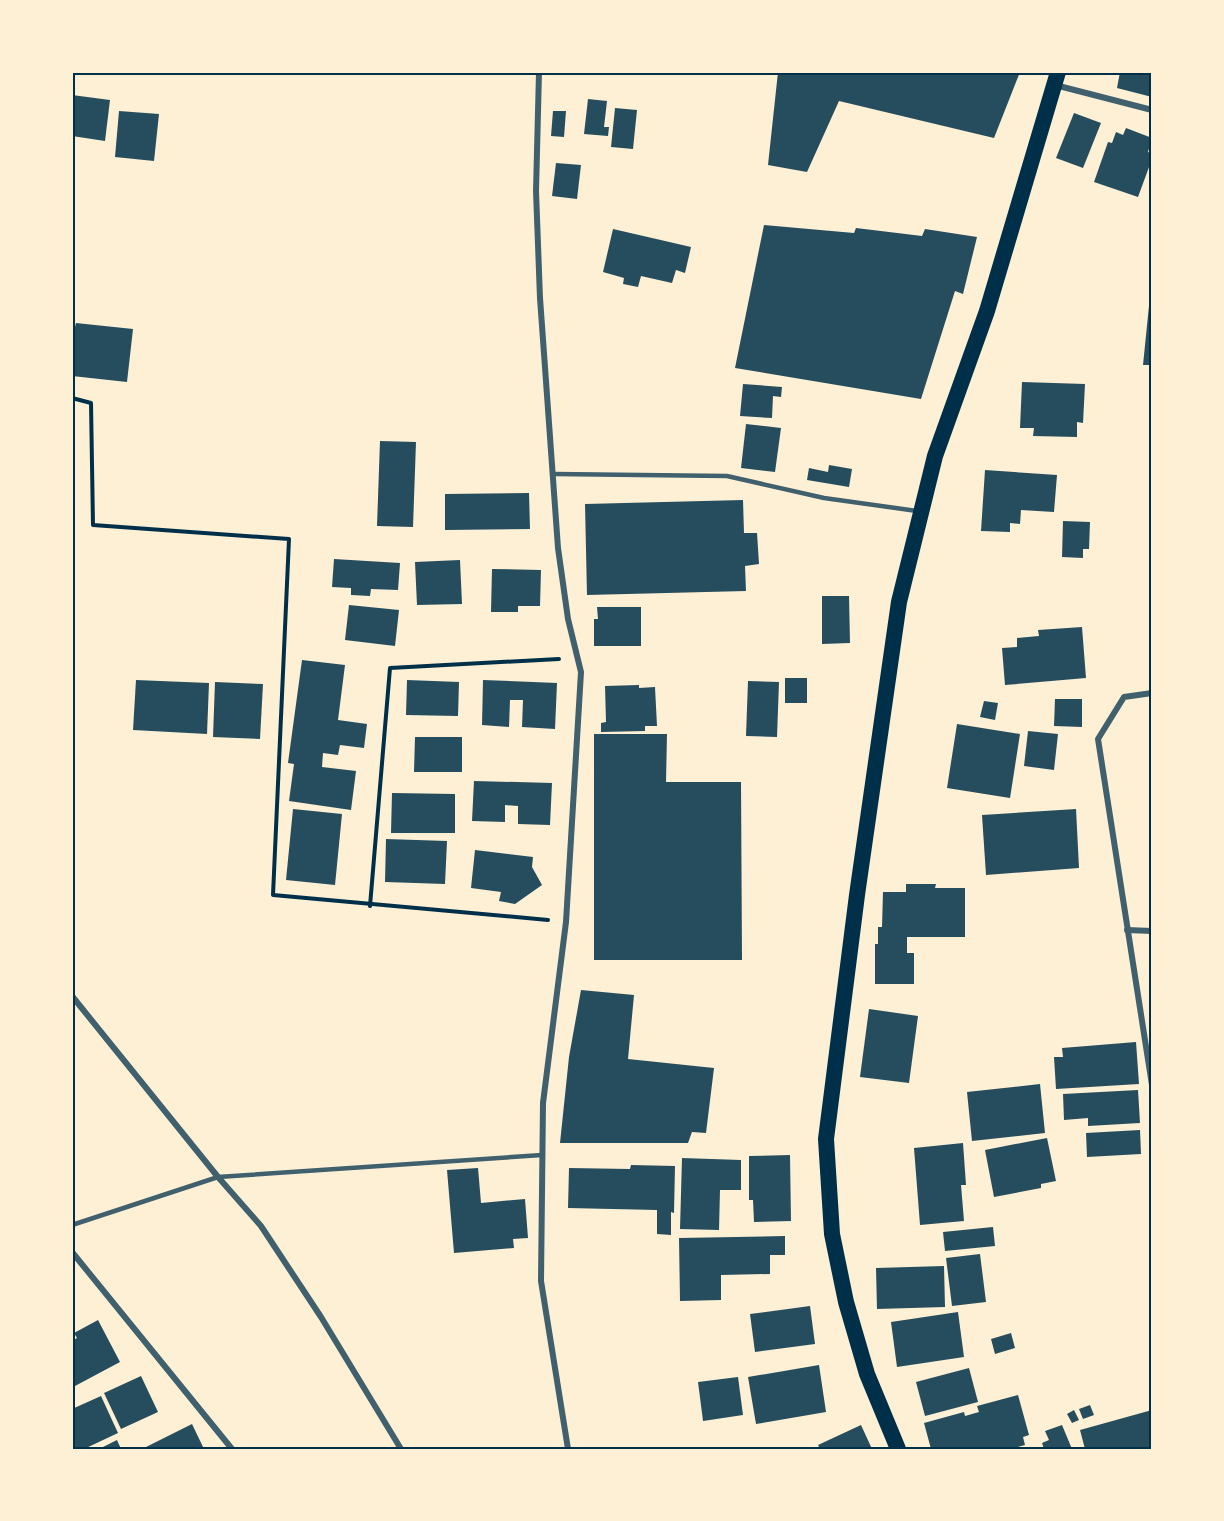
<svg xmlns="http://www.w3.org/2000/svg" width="1224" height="1521" font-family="'PT Serif',serif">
<rect width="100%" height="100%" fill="#fdf0d5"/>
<g fill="#264d5e">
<polygon points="778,72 1020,72 994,138 839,101 807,172 768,165"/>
<polygon points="1120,72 1152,73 1152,97 1117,88"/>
<polygon points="72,95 110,100 105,141 72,136"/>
<polygon points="588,99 607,101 604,127 609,127 608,136 584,134"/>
<polygon points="615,108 637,110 633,149 611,147"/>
<polygon points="119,111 159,114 154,161 115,157"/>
<polygon points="553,111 566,111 564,137 551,136"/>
<polygon points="1074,113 1101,123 1083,168 1056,158"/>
<polygon points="1126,128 1152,138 1148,152 1152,154 1152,159 1138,197 1094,182 1108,142 1112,143 1116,132 1123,135"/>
<polygon points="556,163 581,165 577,199 552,196"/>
<polygon points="764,225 854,233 856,228 922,236 925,229 977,237 963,294 955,291 921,399 735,368"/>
<polygon points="613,229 691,247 685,273 676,270 672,283 641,276 638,287 623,284 624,278 603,272"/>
<polygon points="1150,296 1152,296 1152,365 1143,365"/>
<polygon points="76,323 133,329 127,382 72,376 72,326 75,327"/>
<polygon points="1022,382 1085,384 1083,423 1077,422 1077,437 1033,436 1034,428 1020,428"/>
<polygon points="743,384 782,387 781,397 773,396 772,418 740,416"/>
<polygon points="746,424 781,428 775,472 741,468"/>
<polygon points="380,441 416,442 413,527 377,526"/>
<polygon points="829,465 852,469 849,487 807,480 809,468 828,472"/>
<polygon points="985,470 1057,475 1054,512 1021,510 1020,524 1010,523 1010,532 981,531"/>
<polygon points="529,493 530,529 445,530 445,494"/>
<polygon points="743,500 744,533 757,533 759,564 745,566 746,591 587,595 585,504"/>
<polygon points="1063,521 1090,522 1089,549 1083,549 1083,558 1062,557"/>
<polygon points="334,559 400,563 398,590 371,589 370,596 351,595 351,588 332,587"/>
<polygon points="460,560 462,604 417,605 415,562"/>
<polygon points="492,569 541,570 540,606 518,606 518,612 491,612"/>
<polygon points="822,596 849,596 850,643 822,644"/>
<polygon points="349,605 399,610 395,646 345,640"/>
<polygon points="597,607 641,607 641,646 594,646 594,619 598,619"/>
<polygon points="1082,627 1086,678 1005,685 1002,648 1017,647 1017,638 1039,636 1038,630"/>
<polygon points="302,660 345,665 338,720 367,724 364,748 340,745 338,755 323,753 322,767 356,771 351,810 289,801 294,764 288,763"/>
<rect x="785" y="678" width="22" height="25"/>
<polygon points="136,680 209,683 207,734 133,730"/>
<polygon points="407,680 459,682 458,716 406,715"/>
<polygon points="483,680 557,683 555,729 522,727 523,700 510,700 509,727 482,725"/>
<polygon points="748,681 779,682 777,737 746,736"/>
<polygon points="215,682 263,684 260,739 213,737"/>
<polygon points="639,685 639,688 655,687 657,726 645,726 645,731 601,732 601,723 606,722 605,686"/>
<polygon points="1055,699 1082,699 1082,727 1054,726"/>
<polygon points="984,701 998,703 995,720 980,717"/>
<polygon points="957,724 1020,734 1010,798 947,788"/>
<polygon points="1028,731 1058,734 1054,770 1024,766"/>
<polygon points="594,734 667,734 666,782 741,782 742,960 594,960"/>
<polygon points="415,737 462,737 462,772 414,772"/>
<polygon points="474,781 552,783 550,825 518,824 518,806 505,805 505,822 472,821"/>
<polygon points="392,793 455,794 455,833 391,833"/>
<polygon points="293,809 342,814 335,885 286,880"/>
<polygon points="1076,809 1079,868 986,875 982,815"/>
<polygon points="386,839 447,841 445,884 385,882"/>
<polygon points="475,850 533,857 532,867 542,885 515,904 499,901 501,892 471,888"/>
<polygon points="906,884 936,884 935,888 965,888 965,937 907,937 907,953 914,953 914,984 875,984 875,944 878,944 878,927 882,927 883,892 906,892"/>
<polygon points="581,990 634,995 628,1059 714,1068 706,1133 692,1132 688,1143 560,1143 569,1057"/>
<polygon points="869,1009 918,1016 909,1083 860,1077"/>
<polygon points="1136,1042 1139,1084 1056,1089 1054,1057 1063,1057 1062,1048"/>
<polygon points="1040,1084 1045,1133 972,1141 967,1092"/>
<polygon points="1138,1090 1140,1123 1088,1126 1088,1118 1064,1120 1063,1094"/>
<polygon points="1140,1130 1141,1154 1087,1157 1086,1133"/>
<polygon points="1047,1138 1056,1181 1041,1184 1041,1188 994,1197 985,1150"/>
<polygon points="963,1143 966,1185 961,1185 964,1221 920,1225 914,1148"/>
<polygon points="790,1155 791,1221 754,1222 753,1200 749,1200 749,1156"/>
<polygon points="682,1158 741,1160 741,1190 720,1190 719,1230 680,1229"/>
<polygon points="631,1165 675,1166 674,1213 671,1212 671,1235 657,1234 657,1210 568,1208 569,1168 630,1169"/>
<polygon points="478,1168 481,1203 525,1199 528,1238 513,1239 514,1248 454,1253 447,1170"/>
<polygon points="993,1227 995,1246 945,1251 943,1232"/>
<polygon points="785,1236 785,1255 770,1255 770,1274 721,1275 721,1300 680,1301 679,1238"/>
<polygon points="980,1254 986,1302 952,1306 946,1258"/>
<polygon points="944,1266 945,1307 877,1309 876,1268"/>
<polygon points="810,1306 815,1344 755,1352 750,1314"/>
<polygon points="958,1312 964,1357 897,1367 891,1322"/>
<polygon points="98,1320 120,1362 75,1386 72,1380 72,1341 77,1338 74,1333"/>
<polygon points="1011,1333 1015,1348 995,1354 991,1339"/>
<polygon points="819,1365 826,1412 756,1424 748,1377"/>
<polygon points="969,1368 978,1402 925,1416 916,1382"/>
<polygon points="141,1376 158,1412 121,1429 104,1393"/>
<polygon points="738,1377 743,1415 703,1421 698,1382"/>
<polygon points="1018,1395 1029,1435 1023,1437 1025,1445 1011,1449 931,1449 924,1423 964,1412 965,1416 979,1412 977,1406"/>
<polygon points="101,1396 118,1433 84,1449 72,1449 72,1409"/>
<polygon points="1090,1405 1094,1415 1083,1419 1079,1409"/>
<polygon points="1074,1410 1079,1420 1072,1423 1067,1414"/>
<polygon points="1152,1410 1152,1449 1085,1449 1080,1430"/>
<polygon points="192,1424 204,1449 147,1449 146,1447"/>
<polygon points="861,1425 872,1449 820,1449 818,1445"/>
<polygon points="1062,1425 1072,1449 1044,1449 1042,1443 1049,1440 1045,1431"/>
<polygon points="117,1440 121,1449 99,1449"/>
</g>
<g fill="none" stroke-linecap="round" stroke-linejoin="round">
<g stroke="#003049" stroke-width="4">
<polyline points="72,398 91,403 93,525 289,539 273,895 548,920"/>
<polyline points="370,906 390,668 559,659"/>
</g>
<g stroke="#3f606c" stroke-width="4.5">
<polyline points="554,474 727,476 824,498 917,511"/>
<polyline points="72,1225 218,1177 542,1155"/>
</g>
<g stroke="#3f606c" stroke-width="6">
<polyline points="539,72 536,191 540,298 558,548 568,619 581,672 566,922 543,1103 541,1281 568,1449"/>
<polyline points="1055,85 1152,110"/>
<polyline points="1152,693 1124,697 1098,739 1152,1085"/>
<polyline points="1127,930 1152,931"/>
<polyline points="72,996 218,1177 261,1226 321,1317 401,1449"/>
<polyline points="72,1252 232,1449"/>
</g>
<polyline stroke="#003049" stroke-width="16" points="898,1449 867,1374 846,1302 832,1234 826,1139 857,895 899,602 935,456 987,311 1058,72"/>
</g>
<rect width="1224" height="1521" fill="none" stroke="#fdf0d5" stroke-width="147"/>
<rect x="74" y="74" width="1076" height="1374" fill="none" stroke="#003049" stroke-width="2"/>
</svg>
